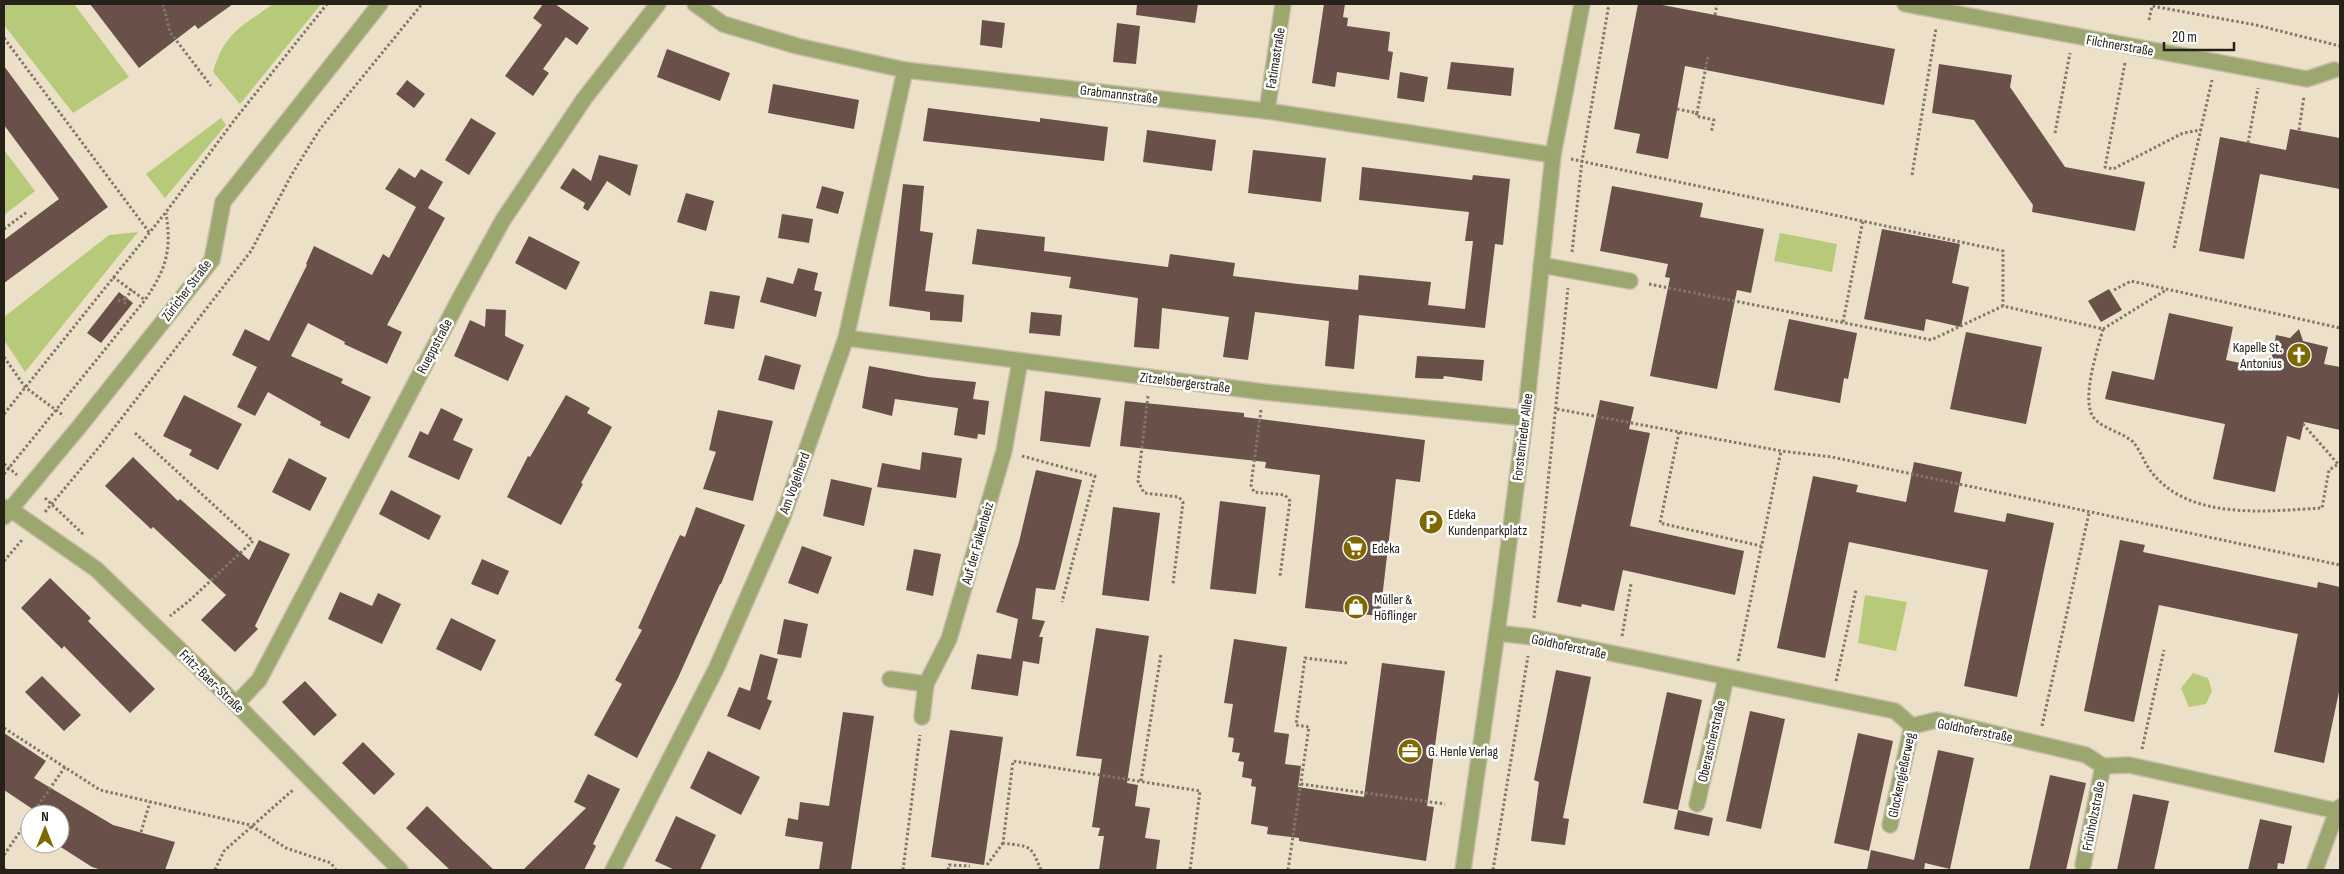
<svg xmlns="http://www.w3.org/2000/svg" width="2344" height="874" font-family="'Sofia Sans Condensed',sans-serif">
<rect width="100%" height="100%" fill="#ede0c9"/>
<g fill="#b6ca79">
<polygon points="4,4 74,4 129,77 73,113 4,25"/>
<path d="M273,4H321L240,104L213,72C225,32 241,27 273,4Z"/>
<polygon points="221,118 226,125 165,198 146,174"/>
<polygon points="4,150 35,191 4,215"/>
<polygon points="138,232 25,372 4,340 4,317 109,235"/>
<polygon points="1780,233 1837,244 1832,272 1774,261"/>
<polygon points="1865,595 1907,602 1896,651 1858,643"/>
<polygon points="2193,673 2208,678 2212,691 2206,704 2189,707 2181,688"/>
</g>
<g fill="#69514a">
<polygon points="90,4 233,4 198,29 195,25 139,68"/>
<polygon points="543,4 555,4 589,28 577,45 566,37 543,69 549,73 533,96 505,76 542,25 533,18"/>
<polygon points="1137,4 1198,4 1195,23 1136,15"/>
<polygon points="1324,4 1345,4 1343,17 1348,18 1347,26 1390,32 1388,51 1393,52 1389,80 1337,72 1335,87 1312,83"/>
<polygon points="1638,4 1657,4 1895,49 1884,105 1685,66 1668,159 1636,153 1640,134 1614,129"/>
<polygon points="982,20 1005,23 1002,48 980,45"/>
<polygon points="1117,23 1140,26 1136,64 1113,62"/>
<polygon points="667,49 730,73 720,101 657,77"/>
<polygon points="1451,62 1514,68 1511,96 1447,89"/>
<polygon points="1939,64 2012,75 2010,87 2065,167 2145,182 2135,231 2032,212 2033,205 1974,120 1932,113"/>
<polygon points="4,66 108,207 4,283 4,240 59,199 4,125"/>
<polygon points="1400,72 1428,77 1424,102 1397,98"/>
<polygon points="407,80 425,94 414,108 396,94"/>
<polygon points="773,84 859,100 854,129 768,113"/>
<polygon points="928,108 1040,122 1040,118 1108,127 1104,161 923,141"/>
<polygon points="471,118 496,133 469,175 445,160"/>
<polygon points="2290,129 2340,138 2340,189 2260,174 2244,259 2199,251 2220,137 2286,150"/>
<polygon points="1147,130 1216,140 1212,171 1143,162"/>
<polygon points="1253,150 1326,158 1321,202 1248,193"/>
<polygon points="599,155 638,165 630,196 607,181 588,211 583,208 585,203 560,188 573,168 591,181"/>
<polygon points="1362,167 1472,180 1473,175 1510,179 1503,245 1495,244 1485,328 1359,315 1354,369 1325,366 1329,321 1255,312 1248,360 1223,357 1229,317 1162,308 1159,349 1134,347 1138,298 1069,288 1071,277 972,264 977,229 1045,237 1044,251 1168,267 1170,254 1235,263 1233,276 1298,284 1358,290 1359,275 1431,282 1428,305 1465,309 1473,241 1465,241 1469,212 1359,200"/>
<polygon points="399,168 415,178 421,169 443,182 428,208 445,218 387,325 402,332 387,364 344,344 345,342 308,323 291,356 343,379 341,383 371,397 349,439 320,425 321,422 268,392 255,416 237,407 257,367 232,355 245,329 269,341 307,265 306,264 314,246 372,275 383,254 389,258 416,207 385,189"/>
<polygon points="903,184 924,186 920,231 933,233 925,291 964,295 962,322 930,320 930,312 889,306"/>
<polygon points="822,186 844,192 838,214 816,208"/>
<polygon points="1612,186 1703,203 1700,217 1764,229 1751,293 1737,290 1717,389 1650,376 1670,278 1665,277 1668,264 1600,251"/>
<polygon points="686,193 714,201 706,231 677,222"/>
<polygon points="782,214 813,219 809,243 778,238"/>
<polygon points="1882,229 1960,244 1952,283 1969,287 1961,327 1926,319 1924,331 1864,319"/>
<polygon points="529,236 580,262 566,290 515,263"/>
<polygon points="798,268 818,273 814,290 822,292 816,317 760,302 767,277 793,284"/>
<polygon points="2109,289 2122,310 2101,322 2088,301"/>
<polygon points="710,291 740,296 734,329 704,324"/>
<polygon points="119,292 133,303 101,343 87,333"/>
<polygon points="486,309 506,310 505,336 524,345 508,381 454,356 470,320 485,327"/>
<polygon points="1031,312 1062,315 1060,336 1029,333"/>
<polygon points="2169,313 2233,327 2226,360 2269,369 2276,335 2290,338 2299,329 2303,341 2328,347 2324,364 2340,367 2340,430 2304,422 2300,440 2287,436 2275,492 2213,479 2225,424 2105,399 2112,371 2154,380"/>
<polygon points="1789,319 1857,333 1848,379 1844,378 1840,403 1774,390"/>
<polygon points="1966,332 2042,347 2026,424 1950,409"/>
<polygon points="765,355 801,365 794,390 758,380"/>
<polygon points="1417,356 1484,360 1482,381 1444,376 1443,379 1415,378"/>
<polygon points="869,366 928,377 976,382 973,399 989,401 985,435 978,434 977,439 954,435 958,408 895,399 892,416 862,408"/>
<polygon points="1045,391 1101,398 1090,447 1040,441"/>
<polygon points="184,395 242,424 218,470 189,455 192,450 163,436"/>
<polygon points="566,395 590,408 587,413 612,427 581,483 583,484 561,525 507,497 528,456 530,457"/>
<polygon points="1600,400 1634,407 1629,429 1650,433 1630,526 1744,551 1735,595 1623,570 1614,611 1582,604 1581,607 1557,602"/>
<polygon points="1125,401 1244,413 1244,417 1425,440 1420,482 1396,479 1380,616 1305,608 1320,475 1265,468 1266,462 1120,446"/>
<polygon points="441,408 463,419 453,440 473,449 459,480 408,457 420,431 428,435"/>
<polygon points="718,410 773,421 753,501 703,489 716,452 709,450"/>
<polygon points="922,452 962,458 956,498 877,487 882,463 920,470"/>
<polygon points="133,457 178,501 180,499 249,560 259,540 290,554 255,626 258,629 235,652 201,620 226,595 153,527 151,529 105,486"/>
<polygon points="289,458 327,478 310,511 272,492"/>
<polygon points="1914,462 1962,472 1954,512 2005,522 2007,513 2054,523 2017,697 1964,686 1988,570 1849,542 1825,658 1777,648 1813,476 1858,485 1856,492 1906,502"/>
<polygon points="1036,470 1082,480 1055,590 1036,588 1032,619 1045,621 1039,637 1043,637 1039,664 1023,661 1018,696 971,689 977,654 1011,659 1018,619 996,612 1019,542"/>
<polygon points="831,479 872,488 864,526 823,516"/>
<polygon points="391,490 441,516 429,540 379,514"/>
<polygon points="1220,501 1266,507 1256,594 1210,589"/>
<polygon points="696,507 745,525 721,584 720,584 678,678 637,758 594,735 622,684 615,680 642,630 638,628 680,535 685,537"/>
<polygon points="1113,507 1160,513 1149,601 1102,595"/>
<polygon points="2120,540 2145,545 2143,552 2317,588 2318,582 2340,587 2340,687 2324,763 2274,752 2298,634 2159,605 2134,722 2084,711"/>
<polygon points="802,546 832,557 818,594 788,583"/>
<polygon points="914,549 941,554 933,596 906,590"/>
<polygon points="482,559 509,571 498,595 471,584"/>
<polygon points="50,578 91,618 88,621 155,689 130,713 64,646 62,649 21,608"/>
<polygon points="340,592 372,606 378,593 401,604 382,644 328,619"/>
<polygon points="451,618 496,640 481,671 436,649"/>
<polygon points="784,619 808,624 801,658 777,654"/>
<polygon points="1096,628 1149,636 1127,783 1138,785 1135,806 1150,808 1145,838 1160,840 1156,870 1099,870 1104,836 1098,836 1100,828 1092,827 1102,759 1076,756"/>
<polygon points="1234,639 1287,647 1274,732 1289,734 1285,764 1301,766 1298,787 1364,797 1382,663 1445,671 1427,806 1434,807 1426,861 1299,841 1299,838 1267,834 1268,827 1251,824 1256,787 1251,786 1252,779 1242,777 1244,762 1238,761 1240,753 1232,752 1234,738 1228,737 1233,704 1224,703"/>
<polygon points="760,654 778,659 767,699 772,701 760,730 727,716 739,687 750,691"/>
<polygon points="1556,670 1591,677 1563,818 1569,819 1565,845 1531,841 1539,782 1534,780"/>
<polygon points="42,676 81,715 64,731 25,692"/>
<polygon points="305,681 337,715 314,736 282,702"/>
<polygon points="1667,692 1702,700 1678,810 1643,803"/>
<polygon points="1750,711 1785,719 1761,829 1726,821"/>
<polygon points="843,712 874,716 851,870 819,870 823,842 785,836 788,818 798,820 800,802 829,806"/>
<polygon points="950,730 1003,737 984,865 931,857"/>
<polygon points="4,733 46,761 34,778 113,825 175,842 165,870 102,870 92,867 56,844 60,844 60,814 40,814 4,790"/>
<polygon points="1858,733 1893,741 1869,851 1834,843"/>
<polygon points="363,742 395,774 374,795 342,763"/>
<polygon points="1938,750 1974,758 1950,869 1925,863 1924,870 1867,870 1871,850 1914,860"/>
<polygon points="708,751 760,777 741,815 690,788"/>
<polygon points="588,774 620,789 593,844 596,846 584,870 523,870 586,808 574,802"/>
<polygon points="2050,775 2086,783 2066,870 2029,870"/>
<polygon points="2133,794 2169,801 2154,870 2117,870"/>
<polygon points="427,806 463,841 494,870 450,870 406,828"/>
<polygon points="1678,810 1713,818 1709,836 1674,829"/>
<polygon points="676,816 716,835 700,870 675,870 655,861"/>
<polygon points="2260,819 2292,826 2284,864 2278,863 2277,870 2248,870"/>
</g>
<g fill="none" stroke-linecap="round" stroke-linejoin="round">
<defs>
<g id="minor">
<polyline points="695,4 723,24 797,46 905,70 1267,111 1553,155"/>
<polyline points="1905,4 2307,79 2334,70"/>
<polyline points="1267,111 1283,4"/>
<polyline points="1541,265 1630,281"/>
<polyline points="846,338 1264,392 1525,418"/>
<polyline points="4,507 10,509 96,569 236,704 400,870"/>
<polyline points="4,517 79,427 212,260 223,202 380,4"/>
<polyline points="1497,633 1532,637 1895,711 1912,726 1937,720 2086,755 2103,766 2129,765 2337,811"/>
<polyline points="890,679 926,684"/>
<polyline points="236,704 259,680 460,298 503,220 584,99 658,4"/>
<polyline points="922,717 926,684 949,639 1004,451 1020,361"/>
<polyline points="1697,804 1726,678"/>
<polyline points="1890,825 1912,726"/>
<polyline points="2083,865 2103,766"/>
<polyline points="613,870 716,669 782,519 846,338 905,70"/>
<polyline points="1463,870 1501,604 1527,402 1553,155 1582,4"/>
<polyline points="2315,870 2337,811 2340,807"/>
</g>
</defs>
<use href="#minor" stroke="#c9bea9" stroke-width="18"/>
<g stroke="#807868" stroke-width="3" stroke-dasharray="2.5 2.5" stroke-linecap="butt">
<polyline points="163,4 170,32 211,86"/>
<polyline points="1715,15 1717,4"/>
<polyline points="2149,20 2152,6 2256,25 2340,46"/>
<polyline points="4,38 149,232"/>
<polyline points="2125,63 2105,167 2113,169 2183,133 2201,130"/>
<polyline points="1677,109 1697,113 1708,56"/>
<polyline points="1697,113 1696,116 1714,120 1711,133"/>
<polyline points="2299,130 2304,96"/>
<polyline points="2055,133 2070,53"/>
<polyline points="2248,143 2258,88"/>
<polyline points="1571,159 2003,251 2003,306"/>
<polyline points="1912,175 1936,28"/>
<polyline points="4,229 27,212"/>
<polyline points="2174,248 2212,80"/>
<polyline points="1572,252 1582,161 1609,4"/>
<polyline points="113,277 145,300"/>
<path d="M1649,284L1931,340L2003,306L2103,329C2098,348 2080,401 2094,418C2103,429 2122,432 2133,442C2141,451 2145,465 2153,474C2192,521 2268,511 2322,508L2329,470L2340,463"/>
<polyline points="2114,290 2131,281 2340,328"/>
<polyline points="125,299 132,290"/>
<polyline points="118,301 125,299 125,306"/>
<polyline points="1843,322 1863,220"/>
<polyline points="2103,329 2166,290"/>
<polyline points="4,357 25,387 64,416"/>
<polyline points="1148,396 1138,481 1144,493 1179,497 1183,502 1173,584"/>
<polyline points="1557,409 1781,451 1832,457 2340,565"/>
<polyline points="1261,410 1251,485 1254,492 1285,495 1290,501 1280,576"/>
<polyline points="4,414 166,212 236,118 327,4"/>
<polyline points="2303,424 2338,464"/>
<polyline points="1679,432 1660,523 1761,546"/>
<polyline points="135,433 253,541 189,601 170,616"/>
<polyline points="1022,456 1095,476 1062,602"/>
<polyline points="4,464 17,475"/>
<path d="M4,474L145,300C166,269 172,251 166,213"/>
<polyline points="45,498 84,535"/>
<polyline points="45,512 100,446 251,251 292,174 320,129 422,4"/>
<polyline points="4,561 22,540"/>
<polyline points="1534,618 1568,288"/>
<polyline points="1622,636 1631,584"/>
<polyline points="1738,661 1781,451"/>
<polyline points="1836,681 1856,590"/>
<polyline points="2042,726 2089,513"/>
<polyline points="4,728 100,790 250,825 286,848 331,863 336,870"/>
<polyline points="2142,749 2164,650"/>
<polyline points="1141,781 1161,654"/>
<polyline points="1301,784 1445,804"/>
<polyline points="32,814 65,767"/>
<polyline points="141,832 150,802"/>
<polyline points="4,855 30,817"/>
<polyline points="987,865 1003,843"/>
<polyline points="4,869 6,870"/>
<polyline points="215,870 224,851 294,789"/>
<polyline points="903,870 920,735"/>
<polyline points="948,870 949,865 970,866"/>
<path d="M1041,870C1030,843 1030,847 1003,843L1013,761L1200,791L1190,870"/>
<polyline points="1288,870 1309,727 1296,725 1305,658 1347,663"/>
<polyline points="1493,870 1528,656"/>
</g>
<use href="#minor" stroke="#9ca76f" stroke-width="15"/>
</g>
<defs>
<symbol id="church-disc" viewBox="-11 -11 22 22"><circle r="9.5" fill="#806800" stroke="#fff"/><path d="M-1.2-6h2.4v3.5h3.3v2.4h-3.3V6h-2.4V-.1h-3.3v-2.4h3.3Z" fill="#fff"/></symbol>
<symbol id="parking-disc" viewBox="-11 -11 22 22"><circle r="9.5" fill="#806800" stroke="#fff"/><path d="M-3.5-5.5H1a3.5 3.5 0 0 1 0 7H-1V5.5H-3.5ZM-1-3.4V-.6H.8a1.4 1.4 0 0 0 0-2.8Z" fill="#fff"/></symbol>
<symbol id="supermarket-disc" viewBox="-11 -11 22 22"><circle r="9.5" fill="#806800" stroke="#fff"/><path d="M-6-5.5h2.5l.6 2H6L4.5 2H-2.5L-4.4-4H-6ZM-1.5 3.2a1.3 1.3 0 1 0 .1 0ZM3 3.2a1.3 1.3 0 1 0 .1 0Z" fill="#fff"/></symbol>
<symbol id="shop-disc" viewBox="-11 -11 22 22"><circle r="9.5" fill="#806800" stroke="#fff"/><path d="M-5-2.5h2.3a2.7 3.5 0 0 1 5.4 0H5L5.5 6h-11ZM-1.5-2.5h3a1.5 2.3 0 0 0-3 0Z" fill="#fff"/></symbol>
<symbol id="office-disc" viewBox="-11 -11 22 22"><circle r="9.5" fill="#806800" stroke="#fff"/><path d="M-6-3h4V-5.5h4V-3h4V5H-6ZM-1-4.5V-3h2v-1.5ZM-6 0V1H6V0Z" fill="#fff"/></symbol>
</defs>
<g fill-rule="evenodd">
<use href="#church-disc" x="2285" y="341" width="28" height="28"/>
<use href="#parking-disc" x="1417" y="508" width="28" height="28"/>
<use href="#supermarket-disc" x="1341" y="534" width="28" height="28"/>
<use href="#shop-disc" x="1342" y="593" width="28" height="28"/>
<use href="#office-disc" x="1396" y="737" width="28" height="28"/>
</g>
<g text-anchor="middle" stroke-width="5" stroke-linejoin="round" paint-order="stroke">
<g font-size="14" fill="#272219" stroke="#fff">
<text transform="translate(2120 45) rotate(10)" y="5">Filchnerstraße</text>
<text transform="translate(1275 58) rotate(-81)" y="5">Fatimastraße</text>
<text transform="translate(1119 94) rotate(7)" y="5">Grabmannstraße</text>
<text transform="translate(186 290) rotate(-53)" y="5">Züricher Straße</text>
<text transform="translate(434 346) rotate(-62)" y="5">Rueppstraße</text>
<text transform="translate(1185 382) rotate(7)" y="5">Zitzelsbergerstraße</text>
<text transform="translate(1522 437) rotate(-83)" y="5">Forstenrieder Allee</text>
<text transform="translate(794 483) rotate(-70)" y="5">Am Vogelherd</text>
<text transform="translate(977 543) rotate(-74)" y="5">Auf der Falkenbeiz</text>
<text transform="translate(1569 646) rotate(12)" y="5">Goldhoferstraße</text>
<text transform="translate(212 681) rotate(44)" y="5">Fritz-Baer-Straße</text>
<text transform="translate(1975 730) rotate(11)" y="5">Goldhoferstraße</text>
<text transform="translate(1711 741) rotate(-77)" y="5">Oberascherstraße</text>
<text transform="translate(1901 775) rotate(-78)" y="5">Glockengießerweg</text>
<text transform="translate(2093 816) rotate(-79)" y="5">Frühholzstraße</text>
</g>
<g font-size="14" fill="#272219" stroke="#fff" text-anchor="start">
<text x="2282" y="352" text-anchor="end">Kapelle St.<tspan x="2282" dy="16">Antonius</tspan></text>
<text x="1448" y="519">Edeka<tspan x="1448" dy="16">Kundenparkplatz</tspan></text>
<text x="1372" y="553">Edeka</text>
<text x="1374" y="604">Müller &amp;<tspan x="1374" dy="16">Höflinger</tspan></text>
<text x="1428" y="756">G. Henle Verlag</text>
</g>
</g>
<rect width="2344" height="874" fill="none" stroke="#272219" stroke-width="10"/>
<g transform="translate(45 829)"><circle r="24" fill="#ffffff" stroke="#a9a7a3"/>
<path d="M0-4L9 19L0 12L-9 19Z" fill="#806800"/>
<text y="-8" font-size="14" font-weight="bold" text-anchor="middle" fill="#272219">N</text>
</g>
<path d="M2164 42v8h70v-8" fill="none" stroke="#272219" stroke-width="2.5"/>
<text x="2172" y="42" font-size="15" fill="#272219" stroke="#ffffff" stroke-width="4" paint-order="stroke">20 m</text>
</svg>
